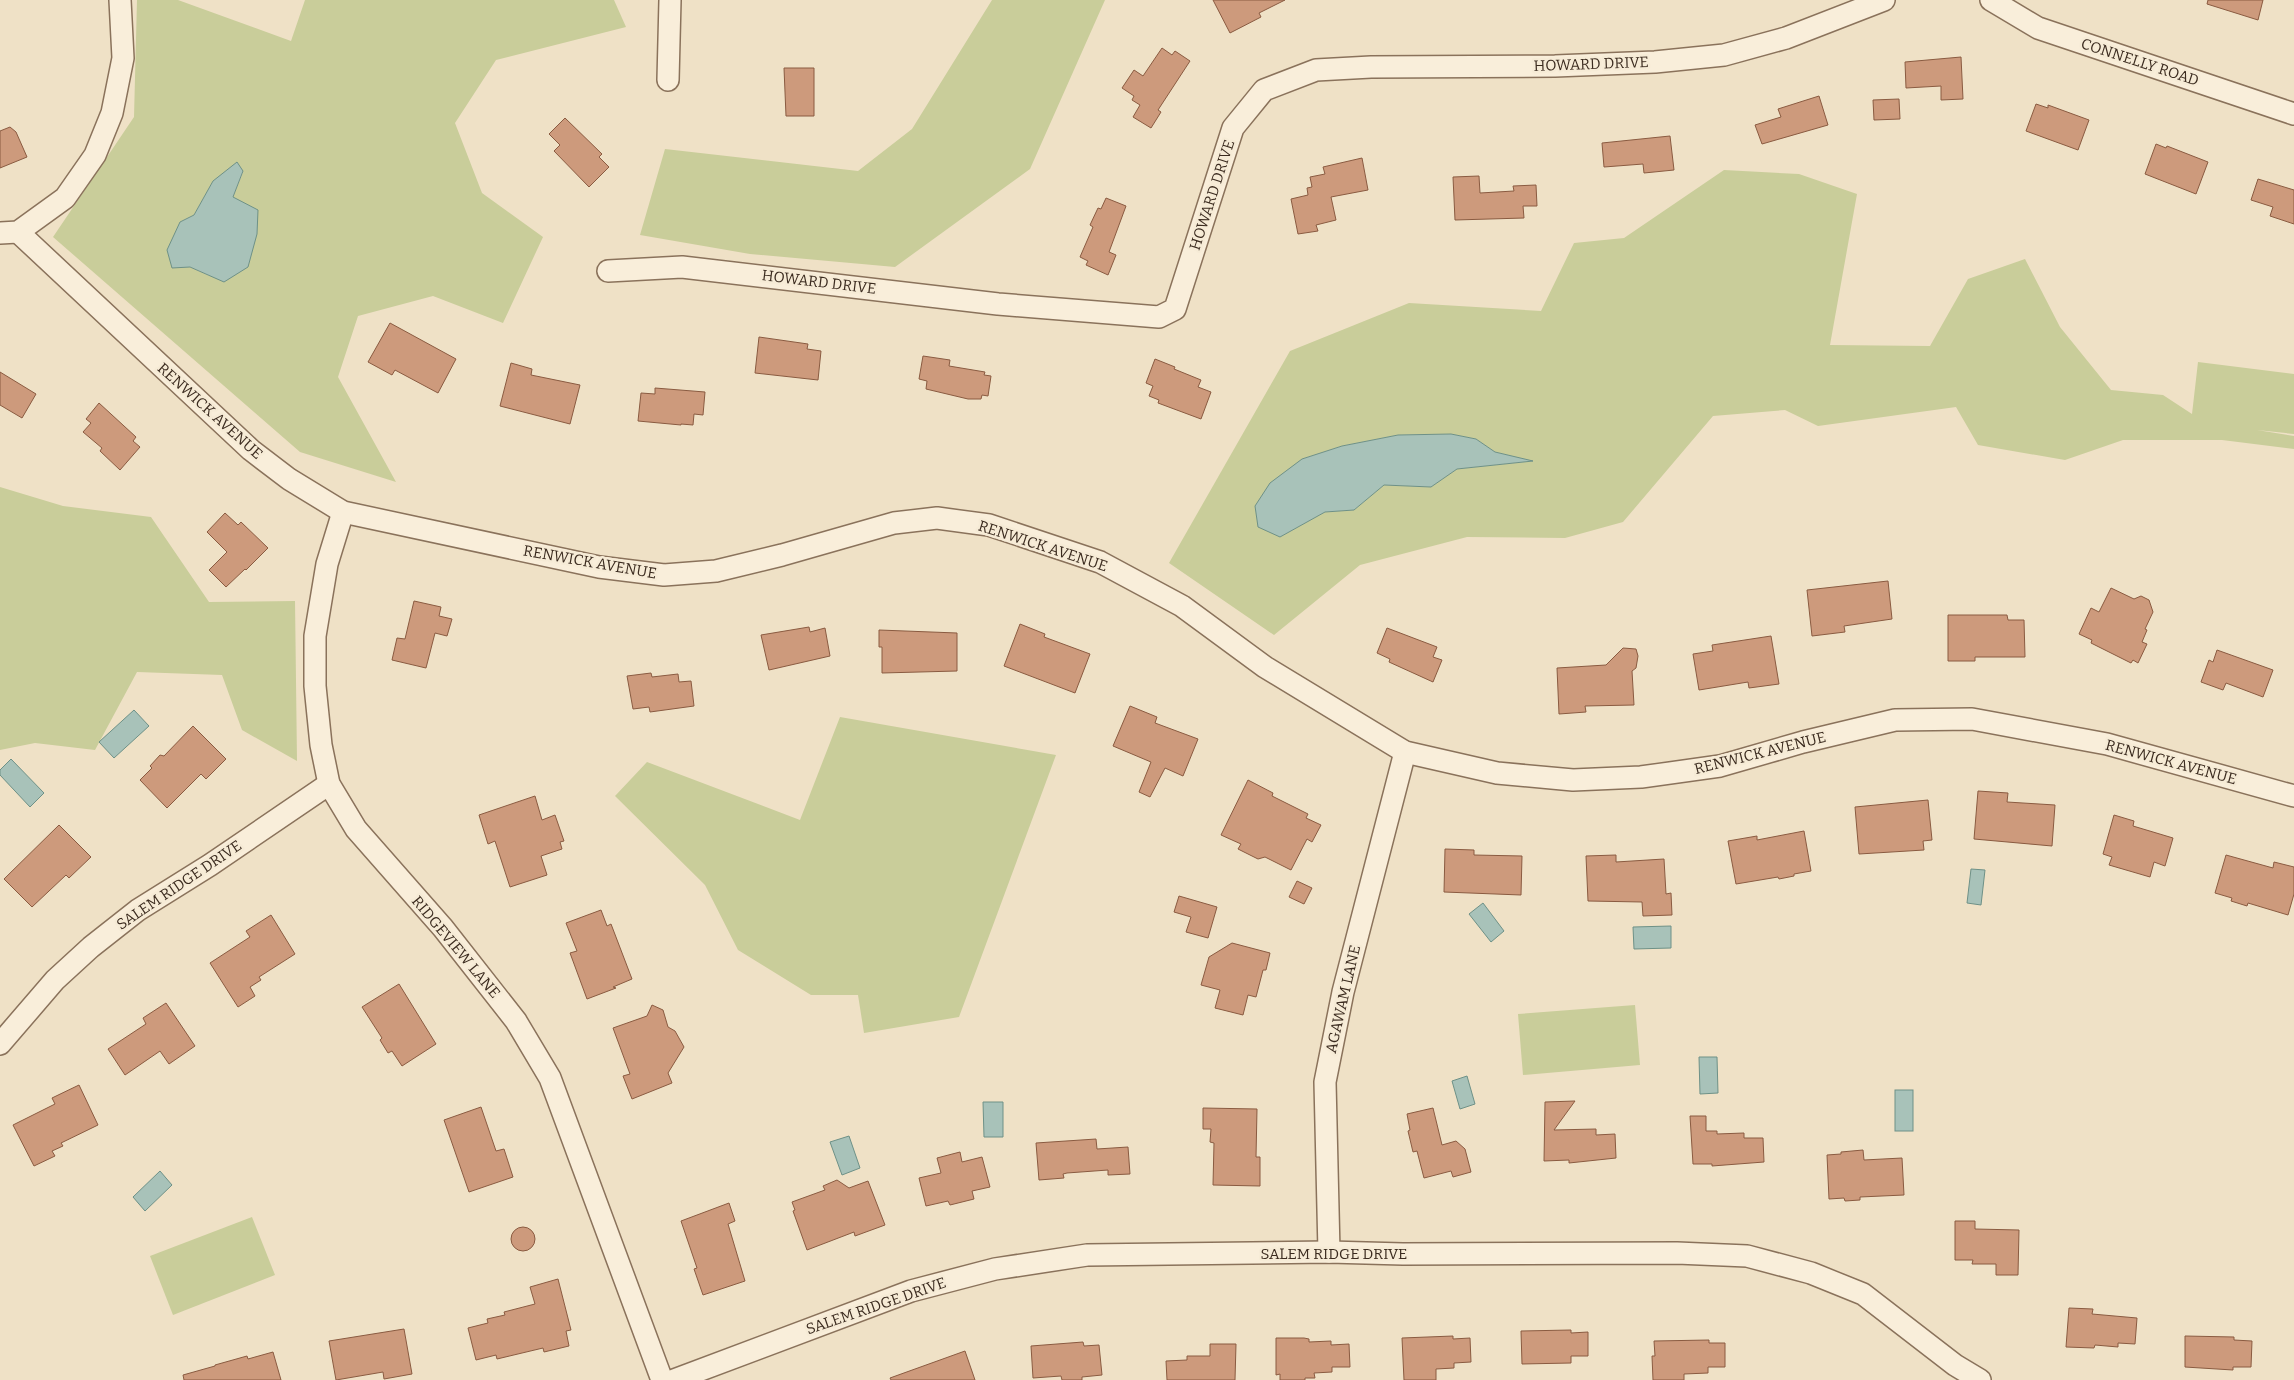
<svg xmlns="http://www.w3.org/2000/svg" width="2294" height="1380" font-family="Bitter,serif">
<rect width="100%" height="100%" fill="#efe1c6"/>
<g fill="#c9cd9a" fill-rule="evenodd">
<path d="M137,0H178L291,41L305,0H614L626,27L496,60L455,123L482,193L543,237L503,323L433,296L358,316L338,377L396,482L300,452L53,237L134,117ZM243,172L233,197L210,276L190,267L180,222L194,215L213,181Z"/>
<polygon points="992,0 1105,0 1030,169 895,267 750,254 640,235 665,149 858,171 912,129"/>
<path d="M1724,170L1799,174L1857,194L1830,345L1930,346L1968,279L2025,259L2060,327L2111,390L2163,395L2192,414L2198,362L2294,374V434L2257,430L2294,436V449L2222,440H2123L2065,460L1978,445L1956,407L1818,426L1785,410L1713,416L1623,522L1565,538L1467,537L1360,565L1274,635L1169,563L1290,351L1409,303L1541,311L1574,243L1624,238ZM1451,434L1476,439L1495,452L1532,461L1457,469L1431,487L1384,485L1354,510L1325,512L1280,537L1302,459L1342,446L1398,435Z"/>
<polygon points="0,487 63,506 151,517 209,602 295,601 297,761 242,730 222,675 137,672 95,750 35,743 0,750"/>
<polygon points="840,717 1056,755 959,1017 864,1033 858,995 811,995 738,950 705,885 615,796 647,762 800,820"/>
<polygon points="1635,1005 1640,1065 1523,1075 1518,1014"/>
<polygon points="252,1217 275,1275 173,1315 150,1256"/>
</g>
<g fill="#a8c2b9" stroke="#6e9187">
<polygon points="237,162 243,171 233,197 258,210 257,234 248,267 224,282 190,267 172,268 167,250 180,222 194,215 213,181"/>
<polygon points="1451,434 1476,439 1495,452 1533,461 1457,469 1431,487 1384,485 1354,510 1325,512 1280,537 1258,527 1255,506 1270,483 1302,459 1342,446 1398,435"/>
<polygon points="134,710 149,726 114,758 99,742"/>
<polygon points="11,759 44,793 30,807 0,775 0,770"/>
<polygon points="1971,869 1985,870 1981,905 1967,903"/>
<polygon points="1483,903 1504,931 1491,942 1469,914"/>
<polygon points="1671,926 1671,948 1634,949 1633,927"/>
<polygon points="1699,1057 1717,1057 1718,1093 1700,1094"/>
<polygon points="1467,1076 1475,1104 1460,1109 1452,1081"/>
<rect x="1895" y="1090" width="18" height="41"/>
<polygon points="983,1102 1003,1102 1003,1137 984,1137"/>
<polygon points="849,1136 860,1168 842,1175 830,1142"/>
<polygon points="160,1171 172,1185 145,1211 133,1197"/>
</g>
<g fill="#cd9a7c" stroke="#8a5b41">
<polygon points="1213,0 1285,0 1259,13 1261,17 1230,33"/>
<polygon points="2208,0 2263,0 2258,20 2207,4"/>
<polygon points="1162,48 1172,55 1175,51 1190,61 1158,110 1161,112 1151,128 1133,117 1140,105 1132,100 1134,96 1122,88 1134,70 1143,76"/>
<polygon points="1961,57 1963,99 1941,100 1941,86 1906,88 1905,62"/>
<polygon points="784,68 814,68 814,116 786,116"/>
<polygon points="1819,96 1828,125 1762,144 1755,125 1781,117 1778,109"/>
<polygon points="1899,99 1900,119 1874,120 1873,100"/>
<polygon points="2036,104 2048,108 2048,105 2089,120 2078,150 2026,131"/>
<polygon points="565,118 602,154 599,157 609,167 589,187 554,151 560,145 549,134"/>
<polygon points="10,127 16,132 27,157 0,168 0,131"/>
<polygon points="1670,136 1674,170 1644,173 1643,164 1604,167 1602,143"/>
<polygon points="2156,144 2166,148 2167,146 2208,162 2196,194 2145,174"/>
<polygon points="1362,158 1368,190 1331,197 1336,220 1316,225 1318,231 1298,234 1291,199 1308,195 1307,188 1312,187 1310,177 1325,174 1323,167"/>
<polygon points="1479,176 1480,193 1514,191 1513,186 1536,185 1537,206 1523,206 1524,218 1455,220 1453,177"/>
<polygon points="2258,179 2294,190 2294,224 2270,216 2273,207 2251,200"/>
<polygon points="1106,198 1126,206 1109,252 1116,255 1108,275 1086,265 1088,261 1080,257 1093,227 1090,225 1098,208 1101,209"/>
<polygon points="390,323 456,359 438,393 395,370 392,375 368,362"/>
<polygon points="759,337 808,344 807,349 821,351 818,380 755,373"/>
<polygon points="923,356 950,360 949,366 985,372 984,375 991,376 988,396 982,395 981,399 968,399 926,389 927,381 919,379"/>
<polygon points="1155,359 1175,367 1174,369 1201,380 1198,387 1211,392 1201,419 1158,403 1159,400 1149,396 1153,386 1146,383"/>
<polygon points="511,363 532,369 531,375 580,385 570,424 500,406"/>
<polygon points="0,372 36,394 22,418 0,405"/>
<polygon points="655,388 705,392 703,415 694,414 693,425 681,424 681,425 638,421 641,393 655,394"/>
<polygon points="99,403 136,437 133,441 140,447 120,470 100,451 102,448 83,432 91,423 86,419"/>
<polygon points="225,513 238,525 241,522 268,548 246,570 245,569 226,587 209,570 227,552 207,532"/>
<polygon points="1888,581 1892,619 1844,626 1845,632 1812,636 1807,590"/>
<polygon points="2111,588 2134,599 2141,596 2149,600 2153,612 2145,629 2147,630 2142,642 2147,644 2138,663 2133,660 2131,663 2091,643 2092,640 2079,634 2091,608 2099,612"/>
<polygon points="414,601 441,607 439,616 452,619 447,636 435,633 426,668 392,660 397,638 405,639"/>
<polygon points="1948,615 2007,615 2008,620 2024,620 2025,657 1975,657 1975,661 1948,661"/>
<polygon points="1020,624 1045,634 1044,637 1090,654 1075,693 1004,666"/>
<polygon points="809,627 810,632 825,628 830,656 769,670 761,635"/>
<polygon points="1387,628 1437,647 1433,657 1442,660 1433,682 1389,662 1390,659 1377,653"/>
<polygon points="879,630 957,633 957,671 882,673 882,647 879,647"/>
<polygon points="1771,636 1779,684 1749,688 1748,682 1699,690 1693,654 1713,651 1712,645"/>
<polygon points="1623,648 1636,649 1638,656 1636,668 1632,671 1634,705 1585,706 1586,712 1559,714 1557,668 1606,665"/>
<polygon points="2217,650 2273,670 2263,697 2226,683 2223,690 2201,682 2209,660 2213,662"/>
<polygon points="651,673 652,677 678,674 679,682 691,681 694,706 650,712 649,707 633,709 627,676"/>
<polygon points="1130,706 1157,717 1155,723 1198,739 1183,776 1165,768 1150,797 1139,792 1151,762 1113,746"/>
<polygon points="193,726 226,759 206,779 201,774 167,808 140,780 152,768 150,766 160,755 164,756"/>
<polygon points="1248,780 1273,793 1272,796 1308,814 1306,818 1321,825 1312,842 1307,839 1291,870 1265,857 1258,859 1238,849 1241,844 1221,835"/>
<polygon points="1978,791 2008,793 2007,802 2055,805 2052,846 1974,839"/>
<polygon points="535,796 542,820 555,815 564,841 560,842 562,849 541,856 547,875 510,887 495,841 488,844 479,815"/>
<polygon points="1928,800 1932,840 1923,841 1924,850 1859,854 1855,807"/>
<polygon points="2114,815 2134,821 2133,826 2173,838 2165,866 2154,862 2150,877 2109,865 2112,857 2103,854"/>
<polygon points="59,825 91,857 69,878 66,875 32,907 4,879"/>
<polygon points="1804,831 1811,871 1794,874 1794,876 1779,879 1778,877 1736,884 1728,841 1757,836 1757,840"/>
<polygon points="1445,849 1474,850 1474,855 1522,856 1521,895 1444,892"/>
<polygon points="1616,855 1616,862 1664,859 1666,894 1671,893 1672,915 1643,916 1642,902 1588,901 1586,856"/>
<polygon points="2226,855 2273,868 2274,862 2294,867 2294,894 2288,915 2248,903 2247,906 2231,901 2232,898 2215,893"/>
<polygon points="1297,881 1312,888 1304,904 1289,897"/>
<polygon points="1179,896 1217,907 1208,938 1186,932 1191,917 1174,912"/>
<polygon points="601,910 607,926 611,924 632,979 613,987 616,988 587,999 570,953 577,951 566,923"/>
<polygon points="271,915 295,954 259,977 261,980 250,987 255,996 238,1007 210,963 250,937 246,931"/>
<polygon points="1232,943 1270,953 1266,970 1263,970 1256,997 1248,995 1243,1015 1215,1008 1220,990 1201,985 1209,957"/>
<polygon points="399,984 436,1044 402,1066 392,1051 388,1053 380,1040 382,1038 362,1007"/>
<polygon points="166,1003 195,1046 169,1064 160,1051 125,1075 108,1049 146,1024 143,1018"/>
<polygon points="652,1005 663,1010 668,1027 675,1031 684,1047 668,1073 672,1083 632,1099 623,1076 630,1074 613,1028 647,1016"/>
<polygon points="79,1085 98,1125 61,1143 63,1146 52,1151 55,1156 34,1166 13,1125 55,1104 52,1098"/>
<polygon points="1575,1101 1554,1130 1596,1129 1596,1135 1615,1134 1616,1158 1569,1163 1569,1160 1544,1161 1545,1102"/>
<polygon points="481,1107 496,1151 504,1149 513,1177 469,1192 444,1120"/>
<polygon points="1203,1108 1257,1109 1256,1157 1260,1157 1260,1186 1213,1185 1214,1143 1210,1142 1211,1129 1203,1129"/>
<polygon points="1433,1108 1442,1145 1456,1141 1465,1149 1471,1172 1453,1177 1451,1171 1424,1178 1417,1151 1413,1152 1408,1131 1410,1130 1407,1114"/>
<polygon points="1690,1116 1706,1116 1706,1131 1717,1131 1717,1134 1744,1133 1744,1138 1763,1138 1764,1162 1712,1166 1712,1164 1693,1164"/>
<polygon points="1096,1139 1097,1149 1128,1147 1130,1174 1108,1175 1108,1170 1067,1173 1063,1174 1064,1178 1039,1180 1036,1143"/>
<polygon points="1863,1150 1864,1160 1902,1158 1904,1195 1860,1197 1860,1200 1845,1201 1844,1198 1829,1199 1827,1155 1841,1154 1841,1152"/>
<polygon points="960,1152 962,1162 982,1157 990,1187 972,1191 974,1199 950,1205 948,1201 926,1206 919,1178 941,1173 937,1158"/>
<polygon points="837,1180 849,1188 868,1181 885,1225 855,1236 854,1232 807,1250 793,1211 795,1210 792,1202 825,1190 823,1186"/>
<polygon points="729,1203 735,1221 728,1224 745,1281 703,1295 694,1269 697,1268 681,1221"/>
<polygon points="1955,1221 1975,1221 1975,1229 2019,1230 2018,1275 1996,1275 1996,1264 1972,1264 1973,1260 1955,1260"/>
<circle cx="523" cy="1239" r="12"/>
<polygon points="558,1279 571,1330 566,1331 569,1346 544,1352 543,1348 497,1359 496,1355 476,1360 468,1328 488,1323 487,1319 505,1315 504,1312 535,1304 530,1287"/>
<polygon points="2069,1308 2093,1309 2092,1314 2137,1318 2135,1344 2118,1343 2118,1347 2095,1345 2094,1348 2066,1347"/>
<polygon points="404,1329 412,1374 384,1379 383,1372 336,1380 329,1341"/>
<polygon points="1571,1330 1571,1333 1588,1332 1588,1356 1571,1356 1571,1363 1522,1364 1521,1331"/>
<polygon points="1453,1336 1453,1339 1470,1338 1471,1362 1454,1363 1454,1368 1436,1369 1436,1380 1404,1380 1402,1338"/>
<polygon points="2185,1336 2234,1337 2234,1340 2252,1341 2251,1367 2233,1367 2233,1370 2185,1367"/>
<polygon points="1276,1338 1304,1338 1309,1339 1309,1342 1331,1341 1331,1345 1349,1344 1350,1367 1332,1367 1332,1372 1314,1373 1315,1378 1305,1378 1305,1380 1280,1380 1280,1374 1276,1375"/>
<polygon points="1709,1340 1709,1343 1725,1343 1725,1367 1708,1367 1708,1373 1684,1374 1684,1380 1653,1380 1652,1356 1655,1356 1654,1341"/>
<polygon points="1083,1342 1084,1346 1099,1345 1102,1375 1082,1377 1082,1380 1062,1380 1061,1376 1033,1378 1031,1346"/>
<polygon points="1210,1344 1236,1344 1235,1380 1167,1380 1166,1361 1187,1360 1187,1356 1210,1356"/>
<polygon points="965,1351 975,1380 891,1380 890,1378"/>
<polygon points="273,1352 281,1380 184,1380 183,1375 215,1366 215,1365 247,1356 248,1359"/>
</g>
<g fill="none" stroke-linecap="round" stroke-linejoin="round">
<defs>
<g id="minor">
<polyline points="1991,0 2038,28 2294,114"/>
<polyline points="668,80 670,0"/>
<polyline points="18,232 251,450 289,479 343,512 599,567 664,575 716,571 782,555 894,523 937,518 989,525 1100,562 1182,606 1265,667 1405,752 1497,773 1573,780 1641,777 1720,766 1803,742 1895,720 1972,719 2107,744 2294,796"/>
<polyline points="0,233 18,232 65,198 95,155 112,113 123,58 120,0"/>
<polyline points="608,271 682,267 998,304 1159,317 1175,309 1233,128 1264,90 1316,70 1371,67 1555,66 1655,62 1724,55 1786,38 1884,0"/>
<polyline points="343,512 327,564 315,636 315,686 321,745 329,784 356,829 443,928 516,1021 550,1078 662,1380"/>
<polyline points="0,1044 55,980 91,947 138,910 210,865 329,784"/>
<polyline points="1329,1252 1325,1082 1343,992 1405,752"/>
<polyline points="674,1380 911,1291 995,1269 1087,1255 1329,1252 1403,1254 1677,1253 1747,1256 1811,1273 1863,1294 1955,1365 1980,1380"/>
</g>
</defs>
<use href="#minor" stroke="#8a725b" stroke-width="24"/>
<use href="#minor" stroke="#f9eeda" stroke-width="21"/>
</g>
<g text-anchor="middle" stroke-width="5" stroke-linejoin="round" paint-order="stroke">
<g font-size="15" fill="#3b2b1f" stroke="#f6ebd6">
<text transform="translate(2140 62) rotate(18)" y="5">CONNELLY ROAD</text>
<text transform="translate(1591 64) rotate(-2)" y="5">HOWARD DRIVE</text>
<text transform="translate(1212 195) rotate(-72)" y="5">HOWARD DRIVE</text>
<text transform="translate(819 282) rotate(7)" y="5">HOWARD DRIVE</text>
<text transform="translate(210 411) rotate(42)" y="5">RENWICK AVENUE</text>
<text transform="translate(1043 546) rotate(18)" y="5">RENWICK AVENUE</text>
<text transform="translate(590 562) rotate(10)" y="5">RENWICK AVENUE</text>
<text transform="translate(1760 753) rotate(-14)" y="5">RENWICK AVENUE</text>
<text transform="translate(2171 762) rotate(15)" y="5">RENWICK AVENUE</text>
<text transform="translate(179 885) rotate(-34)" y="5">SALEM RIDGE DRIVE</text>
<text transform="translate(456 947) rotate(50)" y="5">RIDGEVIEW LANE</text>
<text transform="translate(1343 999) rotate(-77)" y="5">AGAWAM LANE</text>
<text x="1334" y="1259">SALEM RIDGE DRIVE</text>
<text transform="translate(876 1306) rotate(-19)" y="5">SALEM RIDGE DRIVE</text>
</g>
</g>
</svg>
